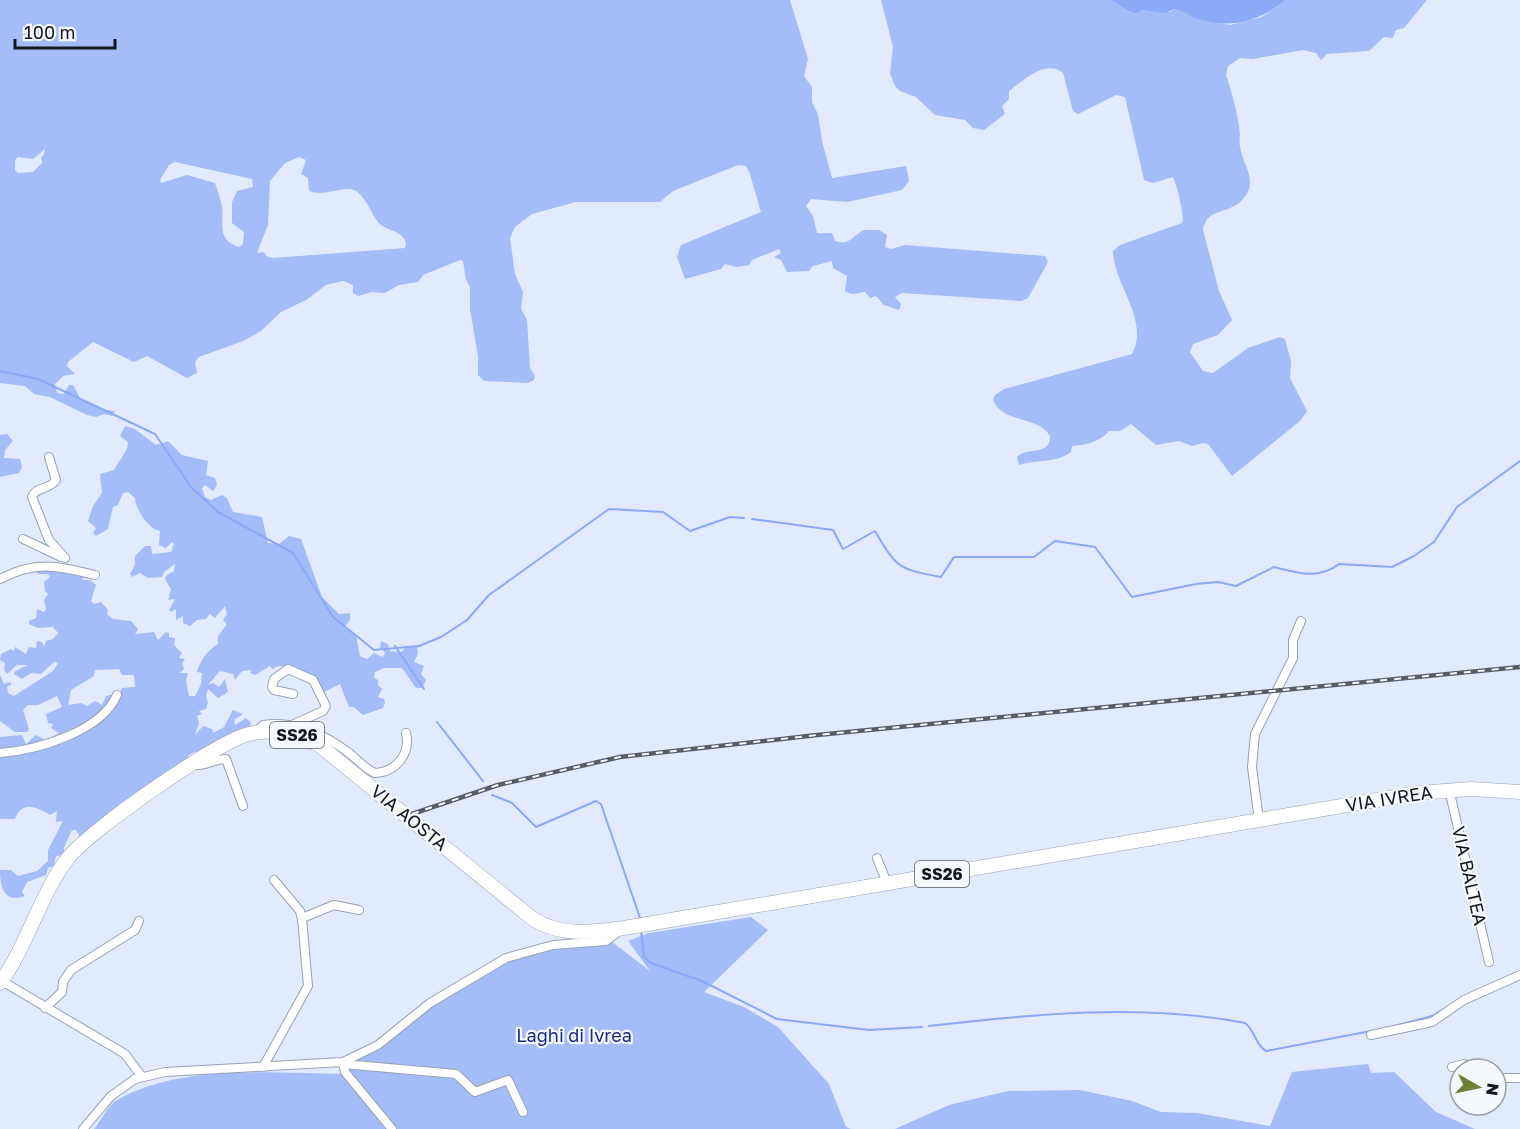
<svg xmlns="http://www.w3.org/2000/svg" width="1520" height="1129" font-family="'Golos Text',sans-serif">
<rect width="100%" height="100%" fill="#e2eafd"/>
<g fill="#a4bcf7" fill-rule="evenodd">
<path d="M0,0H790L808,59L804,76L812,87V102L818,114L822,141L832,178L906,166L909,181L902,190L847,202L811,199L806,206L813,216L817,233H832L835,241C850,246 853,235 864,230H879L887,235L885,247L891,249L905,245L1045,256L1048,262L1028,298L1021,301L902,293L895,297L901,304L899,310L884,305L876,296L870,298L865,292C857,292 853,297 845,291L847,276L833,268L832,261L813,266L809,271L787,272L781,260L774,257L781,253L779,249L752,260L749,265L736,267L725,264L721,269L685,279L677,257L681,245L761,212L749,171L746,166L738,165L673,191L660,202H576L532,214L515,227L510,238L515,274L523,292L521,309L527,320L530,368L535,376L534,380L528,383L484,381L478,375V356L470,309V287L466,280L463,261L460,260L423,275L418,282L399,285L385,293L372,292L358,296L353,293V285L343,281L326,285L306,300L281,312L261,331L243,341L199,357L195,362L197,373L187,378L147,356L134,362L93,342L68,362L67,366L75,374L63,376L55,384L57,393L64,394L69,385H73L81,400L106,410L115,411L112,416L104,414L96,417L87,415L50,397L34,394L25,386L0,383ZM45,149L44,155L41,157L42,163L33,172L18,173L15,170V160L18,157L33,159ZM299,157L306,160L301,174L308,178L309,191C322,196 336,189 350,189C364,190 371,215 380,224C389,232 400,229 406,242L405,248L273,258L266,256L264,252L257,253L268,225L270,181L285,163ZM175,162L252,179L253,187L237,191L232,202V223L244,232L243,244L239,247C216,239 224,225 222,207C221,199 217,190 215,183L187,175L161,183L160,180L169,165Z"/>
<path d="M881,0H1107C1119,2 1124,11 1136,14L1142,10L1170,12L1174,9L1200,19L1230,25L1262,17L1286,0H1427L1404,28L1396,30L1393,38L1384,37L1369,51L1327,54L1321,60L1316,53L1303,50L1253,59L1240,58L1228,66L1226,75C1232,93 1238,114 1240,134C1240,138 1239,143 1240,147C1243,166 1259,181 1243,199C1230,215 1206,207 1203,230L1219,291L1232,320L1218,335L1193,344L1190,352L1203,371L1213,373L1248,348L1280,337L1285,339L1291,361L1290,378L1307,411L1300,421L1232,476L1208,444L1203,443L1192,446L1179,441L1156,445L1131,424L1120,431H1109C1100,442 1086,445 1072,446L1071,452C1055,464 1036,459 1019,465L1017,457C1027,446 1050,457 1050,436C1038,415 1003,424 993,400L995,395L1004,389L1132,354C1150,321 1114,285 1113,251L1120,245L1182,223C1185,216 1177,186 1173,177L1153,183L1144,180L1125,97L1116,95L1078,114L1073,111L1063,73C1045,59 1024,80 1009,91V99L1002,106L1005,114L984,130L973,128L965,120L935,115L916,97L900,91L895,86L890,73L893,47Z"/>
<path d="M125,426L135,429L156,445L168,441L182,455L208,461L206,475L215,478L217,485L213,491L205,485L202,488L205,497L211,500L222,495L227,498L233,512L262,517L268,543L279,544L289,536L301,539L322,597L339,614L350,613V620L345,627L356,635L360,656L367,659L374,653L383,657L385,653L380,647L381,641L388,644L390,651L401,652L407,646L417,647L418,654L414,662L424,666L421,674L426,680L422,688H416L402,668H384L375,672L374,678L378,680V685L382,689L378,697L384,699L385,703L383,708L363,715L354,707H349L340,684L324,692L313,677L292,673L290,667L278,666L272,669L270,666L255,675L250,673L251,670L242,671L235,680L233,674L220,671L208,685L213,683L219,687L225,679L228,692L218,698L208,689L206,697L208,703L206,709L199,711L202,714L197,716L199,723L195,735L203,726L212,729L213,733L224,727L233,710L243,714L234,720L235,725L246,718L251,723L250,727L256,729C239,734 226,740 211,748C203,753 197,750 189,755L185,767L82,840L76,830H72L64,847V855L56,856L54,866L48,868L46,875L27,882L22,892L25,896C4,904 0,886 0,870H11L18,876L37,871L48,861V850L63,821L56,822L57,811L50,815C37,807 22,800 15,819H0V756C32,752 87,737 109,713C116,705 118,696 122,688L135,687L134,675H122L119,669L95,670L94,676L71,690L68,705L81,703L87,706L95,701L102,705L106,696L114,694L110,706L89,720L88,724L40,743L0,751V737L22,735L26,744L36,735L46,740L59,733L51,728L53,724L48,723L46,714L62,707L57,696L38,705H28L23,710L29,729L27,732H15L0,721V675L4,684L11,682V685L7,687L8,693L14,696L53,671L58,663L54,662L41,674L31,673L22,679L14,674L15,671L28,665H17L7,674L4,670L5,663L0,660L1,654L11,649L14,651L15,647L26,654L29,647L36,648L37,641L42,642L44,647L46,641L53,639L58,633L53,627L38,628L29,624V621L36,618L37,609L44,612L46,609L44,600L48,594L45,591L44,582L50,577L48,574H39L30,568L53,565L86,574L82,580H90L96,585L91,601L94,604L101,602L108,610L107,614L113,619L131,621L138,629L135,634L154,632L158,640L166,632L169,633V637L175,638L174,645L182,653L179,658L185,659L182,663L184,669L180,673H188L186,681L189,696H195L201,684L202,673L197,672C201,659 207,651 218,644V636L227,624L223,620L227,614L225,606L215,618L210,614L206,619L197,620L190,626L183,623V616L176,620V609L171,612L169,610L175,599L168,600L171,589L165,579L167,575L174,571L175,564L164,572L162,577L148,578L140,573L132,577L130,574L135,565V556L145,546H151L152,554L171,552L174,544L172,542L166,548L159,545L160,531C148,529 136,510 135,498L128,492L123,493L118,505L113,507L108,529L96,536L93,533L96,528L88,521L93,506L102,493L100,474L114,470L127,449L128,442L120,436Z"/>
<polygon points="7,434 13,441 5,450 4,458 20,459 22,467 19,473 0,477 0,435"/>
<path d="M751,917L768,930L704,992L744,1007L778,1027L829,1084L846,1127L851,1129H94C101,1121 108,1105 117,1100C181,1064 272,1073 344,1074L361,1052L509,953L612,942L650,971L628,941L649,933Z"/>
<polygon points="1368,1064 1371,1073 1394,1072 1436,1112 1475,1129 895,1129 949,1105 1008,1091 1080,1090 1132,1101 1161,1112 1197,1113 1270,1126 1292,1072"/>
</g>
<path fill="#8ba9f6" d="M1107,0H1286C1260,20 1234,29 1201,20C1192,17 1184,12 1174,9L1166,13L1142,10L1136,14C1124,11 1119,2 1107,0Z"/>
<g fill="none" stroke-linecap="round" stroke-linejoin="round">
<g stroke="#8ba9f6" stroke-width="2">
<polyline points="0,371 38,379 155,434 191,487 218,512 293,553 333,617 374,650 419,646 441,637 467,620 489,595 609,509 663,512 690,531 730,517 744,518"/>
<path d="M752,519L833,530L843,549L875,531C897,569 899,569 941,577L954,557H1034L1055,541L1095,547L1132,597L1196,584L1218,582L1236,586L1274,567C1297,573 1319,580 1339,564L1392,567L1414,556L1434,542L1457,507L1520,461"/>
<polyline points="395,646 424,689"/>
<polyline points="437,722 483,781"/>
<polyline points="492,795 512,803 536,827 596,801 601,804 640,918"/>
<polyline points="641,930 644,957 651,963 702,981 777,1019 869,1030 922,1027"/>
<path d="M929,1026C1033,1014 1141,1003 1245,1023C1255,1030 1255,1045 1266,1051L1371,1031"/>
<polyline points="1391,1027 1432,1016 1442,1010"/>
</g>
<defs>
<g id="street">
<path d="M49,457L56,480C50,490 36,486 32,497L49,540L65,558"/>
<polyline points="23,539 61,557"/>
<path d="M0,579C37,560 57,566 95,575"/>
<polyline points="290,726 323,711 326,706 313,680 288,669 274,679 272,687 274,690 293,694"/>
<path d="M258,730L263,725C295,720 324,734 349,753C358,760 365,769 375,773C396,772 411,754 406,733"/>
<path d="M0,753C37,750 101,732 117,695"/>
<path d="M192,765C205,767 213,759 226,759L243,806"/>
<polyline points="1449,789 1489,962"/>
<polyline points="1259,820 1252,767 1255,734 1293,658 1293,640 1301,621"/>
<polyline points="877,858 887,883"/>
<polyline points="274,880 300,911 302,920"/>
<polyline points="2,981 125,1054 142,1077"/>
<polyline points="45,1008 62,992 63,982 71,970 135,930 139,921"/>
<polyline points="1371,1035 1432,1022 1464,1000 1520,975"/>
<polyline points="343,1062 345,1072 392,1129"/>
<polyline points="343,1064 456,1074 475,1092 508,1080 523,1112"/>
<polyline points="263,1067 308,986 302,918 334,905 359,910"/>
<polyline points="1452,1067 1464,1064 1474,1069"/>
<polyline points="1496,1078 1520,1078"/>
<polyline points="83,1129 111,1096 135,1079 165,1072 343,1062 378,1045 430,1003 506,958 553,945 606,941 621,930"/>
</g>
<path id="primary" d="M0,983C28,945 39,896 68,858C89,831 216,742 249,734C274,728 297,733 319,745L533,919C561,937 593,932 624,928L1418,793L1471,789L1520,792"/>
</defs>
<use href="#street" stroke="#97a0b6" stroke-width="10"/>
<use href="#primary" stroke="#97a0b6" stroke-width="15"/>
<use href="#street" stroke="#fff" stroke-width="8"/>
<use href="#primary" stroke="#fff" stroke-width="14"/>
<defs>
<polyline id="rail" points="412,814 498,785 620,757 817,735 1520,667"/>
</defs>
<use href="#rail" stroke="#575c68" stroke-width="4.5"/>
<use href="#rail" stroke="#f5f8fc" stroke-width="2" stroke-dasharray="7" stroke-linecap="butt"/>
</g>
<g text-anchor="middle" stroke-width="4.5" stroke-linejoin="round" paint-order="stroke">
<g fill="#f5f8fc" stroke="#575a61" stroke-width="1.5">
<rect x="270" y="722" width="54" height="26" rx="4.5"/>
<rect x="915" y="861" width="54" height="26" rx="4.5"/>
</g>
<g font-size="16" font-weight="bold" fill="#13171f">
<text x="297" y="741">SS26</text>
<text x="942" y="880">SS26</text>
</g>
<g font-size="18" fill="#13171f" stroke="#f5f8fc">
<text transform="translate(1389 799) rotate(-9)" y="6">VIA IVREA</text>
<text transform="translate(409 818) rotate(39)" y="6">VIA AOSTA</text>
<text transform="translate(1469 876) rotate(77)" y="6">VIA BALTEA</text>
</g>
<g font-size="18" fill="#172b81" stroke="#f5f8fc">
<text x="574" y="1042">Laghi di Ivrea</text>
</g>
</g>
<g transform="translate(1478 1087) rotate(99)"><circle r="28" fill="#f5f8fc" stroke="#9b9ea4" stroke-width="1.5"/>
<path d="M0-4.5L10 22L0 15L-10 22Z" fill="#6b8234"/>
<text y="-9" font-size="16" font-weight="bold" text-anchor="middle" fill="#13171f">N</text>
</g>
<path d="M15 39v9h100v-9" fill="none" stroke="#13171f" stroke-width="3"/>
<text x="24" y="39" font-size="18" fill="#13171f" stroke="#f5f8fc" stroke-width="4.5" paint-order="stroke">100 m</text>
</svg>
